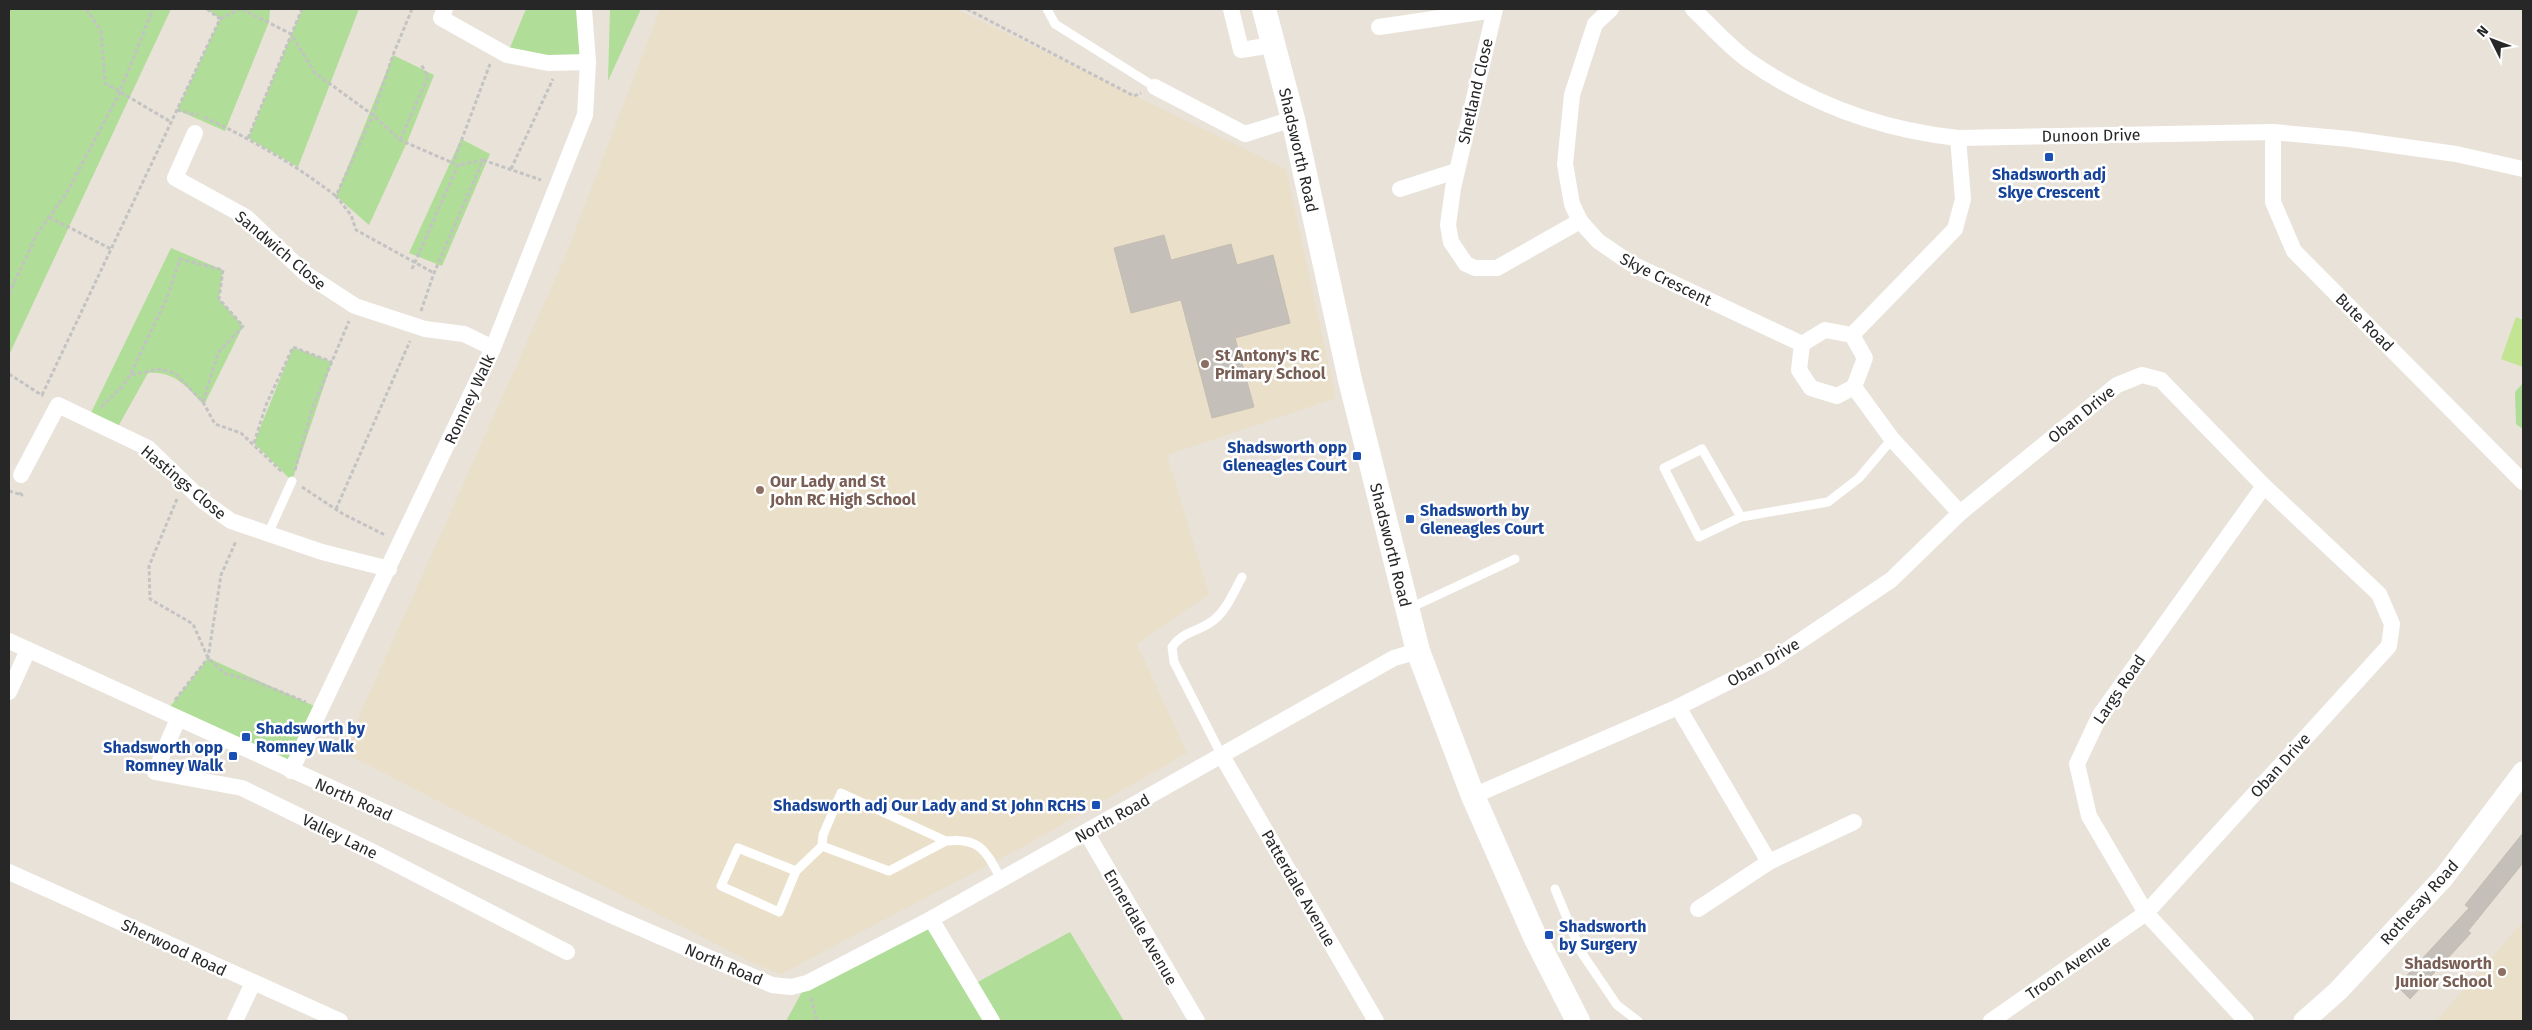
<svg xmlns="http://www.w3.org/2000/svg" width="2532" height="1030" font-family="'Fira Sans',sans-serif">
<rect width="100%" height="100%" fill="#e9e2d9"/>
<g fill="#eadfc8">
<polygon points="660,9 956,9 1286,169 1336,398 1167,455 1209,594 1137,644 1187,753 1026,845 781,974 755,964 343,752 564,259"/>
<polygon points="2523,922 2523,1021 2436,1021"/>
</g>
<g fill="#b0dd97">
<polygon points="9,9 171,9 9,355"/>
<polygon points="207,9 270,9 269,22 225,131 177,110 220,19"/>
<polygon points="302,9 359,9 298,167 248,138"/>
<polygon points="526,9 584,9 588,62 507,55"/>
<polygon points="610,9 641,9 608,81"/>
<polygon points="393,55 434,75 408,140 369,225 336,196"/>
<polygon points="461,139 490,154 442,266 409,253"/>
<path d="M171,248L223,270L219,299L243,326L204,405C188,387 173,370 148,373L115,432L88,419Z"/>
<polygon points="293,347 332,362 292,481 254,443"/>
<polygon points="2523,383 2523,429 2516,424 2515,392"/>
<polygon points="208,658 321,709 291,771 165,713"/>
<polygon points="931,919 974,984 1070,932 1124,1021 786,1021 807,983"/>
</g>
<polygon fill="#c3e493" points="2516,317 2523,320 2523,367 2501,359"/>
<g fill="#c4bfb8" stroke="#c4bdb3">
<polygon points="1164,235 1171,260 1231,244 1237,265 1273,255 1290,323 1235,338 1254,407 1212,418 1181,300 1131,313 1114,248"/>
<polygon points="2523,833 2523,863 2468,931 2471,933 2410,999 2397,986 2469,908 2465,905"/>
</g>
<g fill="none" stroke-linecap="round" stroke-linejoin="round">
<g stroke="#c3c3c3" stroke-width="3" stroke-dasharray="4 2.5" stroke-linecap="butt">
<polyline points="86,9 101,30 105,83 171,122"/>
<polyline points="207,9 220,19"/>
<polyline points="242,9 291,34 315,73 373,115 400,140 453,163"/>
<polyline points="412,9 393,55 373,115 336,196 351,215 356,230 434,273"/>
<polyline points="967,9 1134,96 1141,93"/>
<polyline points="177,110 198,115"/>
<path d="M204,117C251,139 294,164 336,196"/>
<polyline points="248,138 302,9"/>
<polyline points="400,140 428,77 421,64"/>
<polyline points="483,160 541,180"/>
<polyline points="511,169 553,79"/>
<polyline points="49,217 111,249"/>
<polyline points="412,269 454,174 458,165 453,163 490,64"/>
<polyline points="9,294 37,234 66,194 119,94 153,9"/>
<polyline points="421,311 434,273 483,160 458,165"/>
<polyline points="9,374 43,396"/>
<polyline points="42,395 220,19 240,9"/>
<polyline points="203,402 215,424 241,433 283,473"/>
<polyline points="101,407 123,386 130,375 167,298 180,259 223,270 219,299 243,326 218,353 203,402 175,373 160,369 130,375"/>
<polyline points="254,443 266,405 293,347 332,362"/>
<polyline points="295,470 312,409 349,321"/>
<polyline points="302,487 343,514 385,535"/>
<polyline points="9,491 22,495 18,491"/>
<polyline points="177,499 149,566 150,599 193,624 208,658 226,674 252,680 306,702"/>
<polyline points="336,509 410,341"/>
<polyline points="175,700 208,658 221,575 236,541"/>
<polyline points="811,998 817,1021"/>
</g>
<g stroke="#fff" stroke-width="9">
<polyline points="1047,9 1055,24 1155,87"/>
<polyline points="1741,517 1702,449 1664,468 1699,537 1741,517 1828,502 1859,478 1892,439"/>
<polyline points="268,534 292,481"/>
<polyline points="1408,609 1515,559"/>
<path d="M1222,756L1174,662L1172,647C1182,632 1197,632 1211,622C1226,612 1233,593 1242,577"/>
<path d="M946,841L889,871L822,846L823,835L841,793L946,841C981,837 986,852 1001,879"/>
<polyline points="796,871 779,912 721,886 738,848 796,871 822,846"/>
<polyline points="1555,889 1581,952 1617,1005 1638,1021"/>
</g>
<g stroke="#fff" stroke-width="16">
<polyline points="445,9 441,18 507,55 548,63 588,62"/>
<polyline points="1231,9 1241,50 1273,45"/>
<polyline points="1495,9 1453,188 1448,225 1451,242 1466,264 1475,268 1497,268 1580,221"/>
<polyline points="1611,9 1595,24 1572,95 1565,164 1572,204 1580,221 1598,241 1630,263 1802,344"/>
<path d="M1693,9C1711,26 1729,47 1749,61C1811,104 1883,130 1958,138L2273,132L2349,139L2456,154L2523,169"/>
<polyline points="1379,27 1494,10"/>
<polyline points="1155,87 1245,134 1293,119"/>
<polyline points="2273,132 2273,202 2294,251 2523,482"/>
<polyline points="195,133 175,178 246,217 306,274 355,306 425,329 464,334 493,348"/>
<polyline points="1400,189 1456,171"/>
<polygon points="1825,330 1852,335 1865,358 1854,387 1837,396 1811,388 1799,370 1802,344"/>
<polyline points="1852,335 1955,229 1963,199 1958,138"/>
<polyline points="1854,387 1892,439 1960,513"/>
<polyline points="21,475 58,405 148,448 203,501 231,521 322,552 389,569"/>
<polyline points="9,641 615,917 772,985 791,987 807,983 931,919 1394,658 1418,651"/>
<polyline points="9,692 28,650"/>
<polyline points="1678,707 1769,862"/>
<polyline points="178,719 155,772 242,788 373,852 567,952"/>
<polyline points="1222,756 1376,1021"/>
<polyline points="291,771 493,348 585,115 588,62 584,9"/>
<polyline points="1473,796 1678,707 1772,660 1891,580 1960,513 2117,385 2142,375 2161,380 2264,486 2379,594 2392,624 2389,646 2146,913 1991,1021"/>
<polyline points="1086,832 1197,1021"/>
<polyline points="9,872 340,1021"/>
<polyline points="1698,909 1769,862 1854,822"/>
<polyline points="931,919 992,1021"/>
<polyline points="235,1021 253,983"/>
<polyline points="2246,1021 2146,913 2089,816 2077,764 2100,715 2264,486"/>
</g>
<polyline stroke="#fff" stroke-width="21" points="2304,1021 2338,991 2444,877 2523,772"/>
<polyline stroke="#fff" stroke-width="24" points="1264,9 1293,119 1350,380 1418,651 1473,796 1535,937 1578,1021"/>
</g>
<g fill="#1a4fb4" stroke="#fff" stroke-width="2">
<rect x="2044" y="152" width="10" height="10" rx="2.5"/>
<rect x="1352" y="451" width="10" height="10" rx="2.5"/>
<rect x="1405" y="514" width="10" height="10" rx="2.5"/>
<rect x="241" y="732" width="10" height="10" rx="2.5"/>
<rect x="228" y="751" width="10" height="10" rx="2.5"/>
<rect x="1091" y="800" width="10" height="10" rx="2.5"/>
<rect x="1544" y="930" width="10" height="10" rx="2.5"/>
</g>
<g fill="#8d6e63" stroke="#fff" stroke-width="2">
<circle cx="1205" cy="364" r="5"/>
<circle cx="760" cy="490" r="5"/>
<circle cx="2502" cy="972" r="5"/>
</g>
<g text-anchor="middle" stroke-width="5" stroke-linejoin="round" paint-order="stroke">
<g font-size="16" fill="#272727" stroke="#fff">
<text transform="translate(1475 91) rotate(-77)" y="6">Shetland Close</text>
<text transform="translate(2091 135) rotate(-1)" y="6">Dunoon Drive</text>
<text transform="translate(1299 150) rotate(77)" y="6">Shadsworth Road</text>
<text transform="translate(281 250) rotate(40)" y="6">Sandwich Close</text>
<text transform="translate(1666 279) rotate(26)" y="6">Skye Crescent</text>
<text transform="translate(2365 322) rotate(45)" y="6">Bute Road</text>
<text transform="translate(469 399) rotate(-65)" y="6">Romney Walk</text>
<text transform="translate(2081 414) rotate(-39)" y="6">Oban Drive</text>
<text transform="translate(184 482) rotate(40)" y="6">Hastings Close</text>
<text transform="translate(1391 545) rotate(76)" y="6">Shadsworth Road</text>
<text transform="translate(1763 662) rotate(-30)" y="6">Oban Drive</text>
<text transform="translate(2119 689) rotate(-56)" y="6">Largs Road</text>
<text transform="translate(2280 765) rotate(-48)" y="6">Oban Drive</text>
<text transform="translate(354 799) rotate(24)" y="6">North Road</text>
<text transform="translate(1112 818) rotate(-29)" y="6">North Road</text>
<text transform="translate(340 836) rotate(26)" y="6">Valley Lane</text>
<text transform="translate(1299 888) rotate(60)" y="6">Patterdale Avenue</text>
<text transform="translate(2419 902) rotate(-48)" y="6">Rothesay Road</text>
<text transform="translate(1141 927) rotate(60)" y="6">Ennerdale Avenue</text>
<text transform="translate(174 947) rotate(25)" y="6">Sherwood Road</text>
<text transform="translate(724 964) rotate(23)" y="6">North Road</text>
<text transform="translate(2068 967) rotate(-35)" y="6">Troon Avenue</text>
</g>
<g font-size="16" font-weight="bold" fill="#164399" stroke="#fff" text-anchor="end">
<text x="2049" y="180" text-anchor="middle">Shadsworth adj<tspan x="2049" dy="18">Skye Crescent</tspan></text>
<text x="1347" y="453">Shadsworth opp<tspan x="1347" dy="18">Gleneagles Court</tspan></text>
<text x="1420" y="516" text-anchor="start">Shadsworth by<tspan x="1420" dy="18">Gleneagles Court</tspan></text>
<text x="256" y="734" text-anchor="start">Shadsworth by<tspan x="256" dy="18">Romney Walk</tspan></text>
<text x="223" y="753">Shadsworth opp<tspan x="223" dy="18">Romney Walk</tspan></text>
<text x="1086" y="811">Shadsworth adj Our Lady and St John RCHS</text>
<text x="1559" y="932" text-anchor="start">Shadsworth<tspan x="1559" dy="18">by Surgery</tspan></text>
</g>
<g font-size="16" font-weight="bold" fill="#785e54" stroke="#fff" text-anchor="start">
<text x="1215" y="361">St Antony's RC<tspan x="1215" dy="18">Primary School</tspan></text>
<text x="770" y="487">Our Lady and St<tspan x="770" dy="18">John RC High School</tspan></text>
<text x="2492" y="969" text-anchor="end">Shadsworth<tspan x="2492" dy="18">Junior School</tspan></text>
</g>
</g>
<rect width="2532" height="1030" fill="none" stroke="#272727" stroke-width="20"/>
<g transform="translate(2492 40) rotate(312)" stroke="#ffffff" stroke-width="4" paint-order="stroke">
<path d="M0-4L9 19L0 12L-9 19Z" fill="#272727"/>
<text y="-8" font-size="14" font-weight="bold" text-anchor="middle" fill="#272727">N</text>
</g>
</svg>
